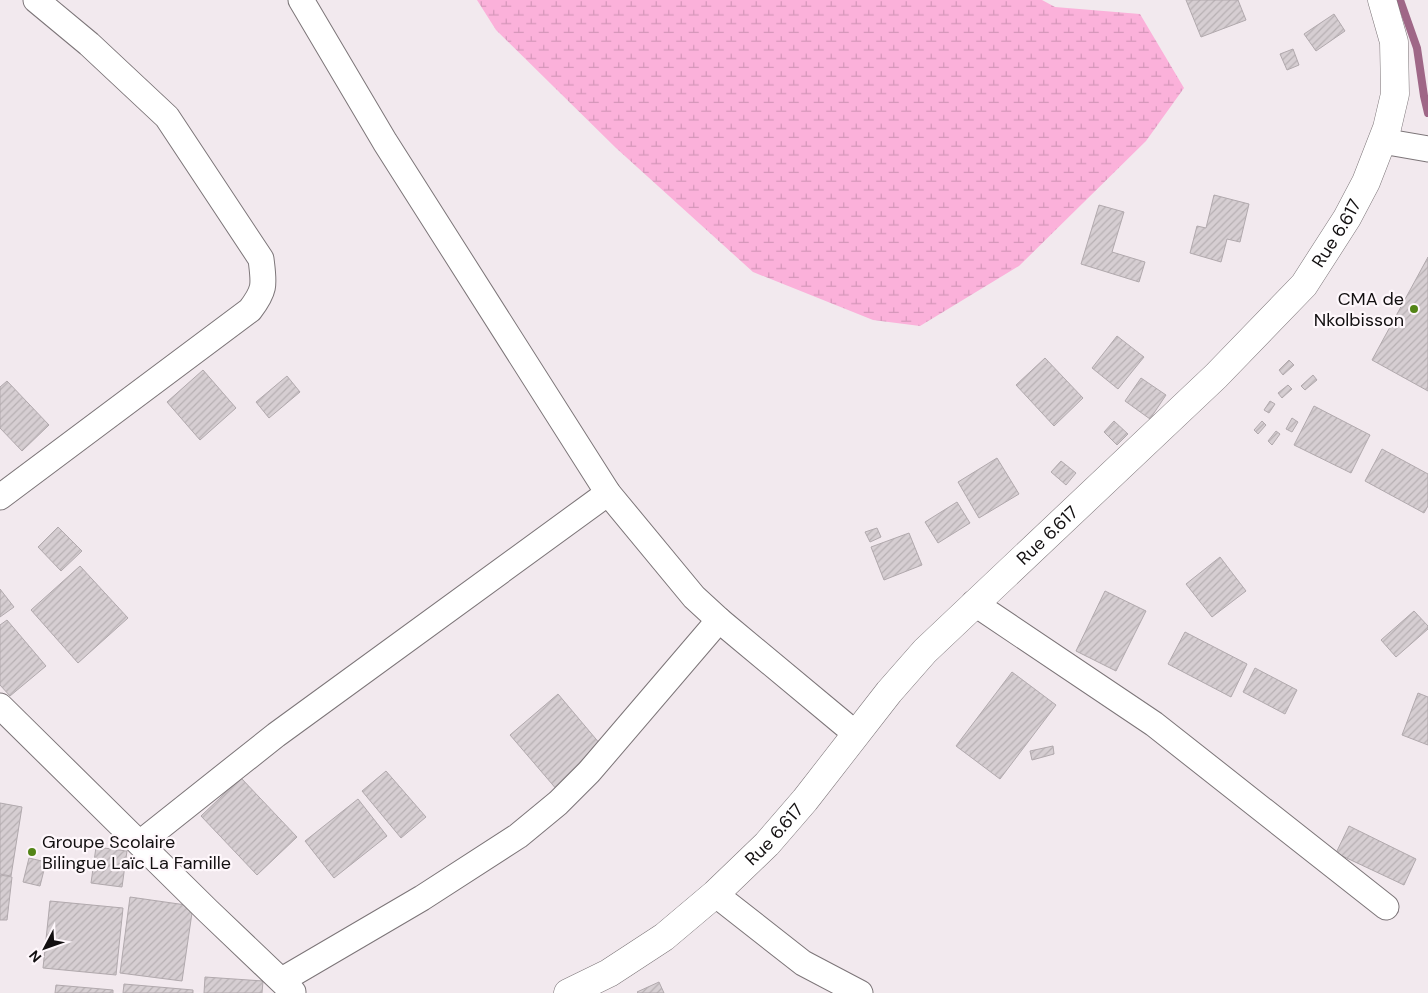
<svg xmlns="http://www.w3.org/2000/svg" width="1428" height="993" font-family="'DM Sans',sans-serif">
<defs>
<pattern id="wetland-marsh" width="20" height="14" patternUnits="userSpaceOnUse" patternTransform="scale(1.25)"><rect width="20" height="14" fill="#fbb1da"/><path d="M1 5h8M5 5V1M11 12h8M15 12V8" fill="none" stroke="#d697ba"/></pattern>
<pattern id="building-hatch" width="6" height="6" patternUnits="userSpaceOnUse" patternTransform="scale(1.25)"><rect width="6" height="6" fill="#d6ced2"/><path d="M-1 1l2-2M0 6l6-6M5 7l2-2" fill="none" stroke="#b7b0b3"/></pattern>
</defs>
<rect width="100%" height="100%" fill="#f2e9ee"/>
<polygon fill="url(#wetland-marsh)" points="477,0 1042,0 1055,7 1140,14 1184,88 1146,141 1019,266 920,326 873,320 753,272 616,148 496,30"/>
<g fill="none" stroke-linecap="round" stroke-linejoin="round">
<polyline stroke="#9f6787" stroke-width="8" points="1400,0 1417,48 1424,96 1428,113"/>
</g>
<g fill="url(#building-hatch)" stroke="#b1a9ad">
<polygon points="1186,0 1238,0 1246,20 1201,37"/>
<polygon points="1334,14 1345,31 1316,51 1304,34"/>
<polygon points="1293,49 1299,65 1287,70 1280,54"/>
<polygon points="1214,195 1249,204 1240,242 1227,239 1221,262 1190,253 1197,226 1206,228"/>
<polygon points="1099,205 1124,212 1112,252 1145,262 1139,282 1081,264"/>
<polygon points="1428,257 1428,391 1372,360"/>
<polygon points="1117,336 1144,357 1118,389 1092,368"/>
<polygon points="1045,358 1083,398 1054,426 1016,385"/>
<polygon points="1289,360 1294,365 1283,375 1279,370"/>
<polygon points="203,370 236,408 200,440 167,402"/>
<polygon points="1313,375 1317,380 1305,390 1301,386"/>
<polygon points="287,376 300,392 269,418 256,402"/>
<polygon points="1141,378 1166,395 1150,419 1125,401"/>
<polygon points="7,381 49,425 22,451 0,428 0,387"/>
<polygon points="1288,385 1292,389 1282,398 1278,393"/>
<polygon points="1270,401 1275,404 1269,413 1264,410"/>
<polygon points="1314,406 1370,435 1351,473 1294,445"/>
<polygon points="1292,418 1298,422 1292,432 1286,429"/>
<polygon points="1114,421 1128,434 1117,445 1104,432"/>
<polygon points="1262,421 1266,425 1258,434 1254,430"/>
<polygon points="1276,431 1280,434 1272,445 1268,441"/>
<polygon points="1382,449 1428,474 1428,506 1424,513 1365,481"/>
<polygon points="997,458 1019,494 979,518 958,482"/>
<polygon points="1061,461 1076,473 1066,485 1051,472"/>
<polygon points="957,502 970,523 938,543 925,522"/>
<polygon points="58,527 82,551 61,571 38,547"/>
<polygon points="877,528 881,537 870,542 865,532"/>
<polygon points="909,533 922,565 884,580 871,547"/>
<polygon points="1220,557 1246,591 1212,617 1186,584"/>
<polygon points="80,566 128,618 78,663 31,610"/>
<polygon points="0,589 14,607 0,617"/>
<polygon points="1105,591 1146,611 1116,671 1076,651"/>
<polygon points="1414,611 1428,626 1428,629 1396,657 1381,640"/>
<polygon points="7,620 46,666 10,696 0,685 0,625"/>
<polygon points="1185,632 1247,664 1231,697 1168,664"/>
<polygon points="1255,668 1297,690 1285,714 1243,692"/>
<polygon points="1012,672 1056,705 1000,779 956,746"/>
<polygon points="1418,693 1428,697 1428,745 1402,735"/>
<polygon points="558,694 606,751 558,791 510,735"/>
<polygon points="1053,746 1054,754 1032,760 1030,751"/>
<polygon points="386,771 426,817 401,838 362,791"/>
<polygon points="241,778 297,837 257,875 201,816"/>
<polygon points="358,799 387,836 334,878 305,841"/>
<polygon points="0,803 22,807 11,876 0,874"/>
<polygon points="1349,826 1416,859 1404,885 1336,853"/>
<polygon points="96,847 127,851 122,887 91,883"/>
<polygon points="29,858 46,862 40,886 23,882"/>
<polygon points="0,875 12,877 7,920 0,920"/>
<polygon points="130,897 193,906 182,981 120,973"/>
<polygon points="50,901 123,908 116,975 43,968"/>
<polygon points="205,977 263,981 262,993 204,993"/>
<polygon points="659,982 664,993 638,993 637,992"/>
<polygon points="124,984 193,990 193,993 123,993"/>
<polygon points="56,985 113,990 113,993 55,993"/>
</g>
<g fill="none" stroke-linecap="round" stroke-linejoin="round">
<defs>
<g id="minor">
<polyline points="301,0 385,142 608,493 694,597 719,620 856,734"/>
<polyline points="1382,141 1428,149"/>
<path d="M0,497L250,310C266,289 264,284 261,259L167,117L89,44L36,0"/>
<polyline points="974,603 1154,724 1386,907"/>
<polyline points="0,706 208,911 293,992"/>
<polyline points="140,843 276,735 608,493"/>
<polyline points="715,894 803,963 860,993"/>
<polyline points="282,980 422,898 518,836 558,803 589,772 719,620"/>
</g>
<g id="tertiary">
<path id="s1" d="M568,993L609,973L664,937L715,894L767,844L805,800L889,692L925,651L1216,376L1304,285L1347,218L1366,182L1387,128L1395,94L1394,42L1382,0"/>
</g>
</defs>
<use href="#minor" stroke="#7c7578" stroke-width="27"/>
<use href="#tertiary" stroke="#7c7578" stroke-width="29"/>
<use href="#minor" stroke="#fff" stroke-width="25"/>
<use href="#tertiary" stroke="#fff" stroke-width="28"/>
</g>
<g fill="#538417" stroke="#fef7fb" stroke-width="2">
<circle cx="1414" cy="309" r="5"/>
<circle cx="32" cy="852" r="5"/>
</g>
<g text-anchor="middle" stroke-width="4.5" stroke-linejoin="round" paint-order="stroke">
<g font-size="18" fill="#120f10" stroke="#fef7fb">
<text dy="6" stroke="none"><textPath href="#s1" startOffset="1088">Rue 6.617</textPath></text>
<text dy="6" stroke="none"><textPath href="#s1" startOffset="668">Rue 6.617</textPath></text>
<text dy="6" stroke="none"><textPath href="#s1" startOffset="262">Rue 6.617</textPath></text>
</g>
<g font-size="18" fill="#120f10" stroke="#fef7fb" text-anchor="end">
<text x="1404" y="305">CMA de<tspan x="1404" dy="21">Nkolbisson</tspan></text>
<text x="42" y="848" text-anchor="start">Groupe Scolaire<tspan x="42" dy="21">Bilingue Laïc La Famille</tspan></text>
</g>
</g>
<g transform="translate(45 948) rotate(229)" stroke="#fef7fb" stroke-width="4" paint-order="stroke">
<path d="M0-4L9 19L0 12L-9 19Z" fill="#120f10"/>
<text y="-8" font-size="14" font-weight="bold" text-anchor="middle" fill="#120f10">N</text>
</g>
</svg>
